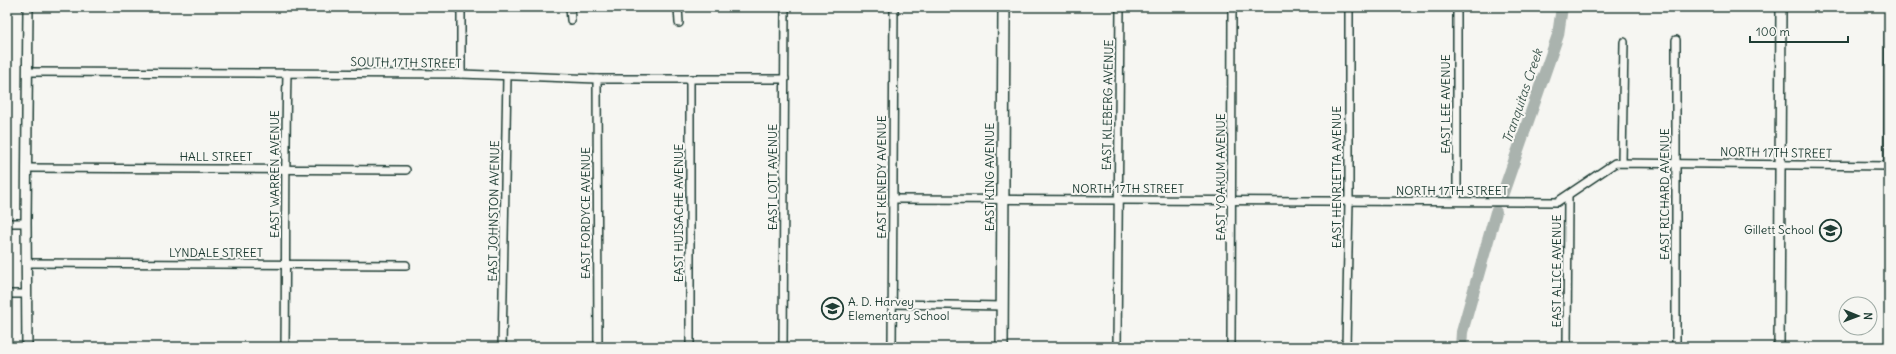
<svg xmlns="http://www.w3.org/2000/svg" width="1896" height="354" font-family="Delius,sans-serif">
<rect width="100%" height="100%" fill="#f6f6f2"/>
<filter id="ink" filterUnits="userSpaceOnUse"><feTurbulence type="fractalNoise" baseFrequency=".025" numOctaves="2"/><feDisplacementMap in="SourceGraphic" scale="8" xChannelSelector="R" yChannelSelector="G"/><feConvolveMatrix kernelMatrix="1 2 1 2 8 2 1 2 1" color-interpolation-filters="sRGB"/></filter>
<g filter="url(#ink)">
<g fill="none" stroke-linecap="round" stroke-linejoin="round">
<g stroke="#aab3ae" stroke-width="12">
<polyline points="1503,193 1558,35 1562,7"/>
<polyline points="1461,347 1462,332 1496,212"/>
</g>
<defs>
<g id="minor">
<polyline points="570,7 571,20"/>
<polyline points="678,7 679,23"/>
<polyline points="28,72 461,74 597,79 785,79"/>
<polyline points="461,74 461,7"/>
<polyline points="597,79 598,347"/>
<polyline points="1622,162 1624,42"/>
<polyline points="1888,166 1889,7"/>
<polyline points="26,168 406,170"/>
<polyline points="893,199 1557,202 1615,163 1889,166"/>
<polyline points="1457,201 1457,7"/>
<polyline points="7,223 26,223"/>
<polyline points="27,263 406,265"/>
<polyline points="7,294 26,294"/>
<polyline points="892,304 1003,306"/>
<polyline points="1231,346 1232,7"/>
<path d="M285,347C286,256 285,164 287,73"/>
<polyline points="502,347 507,76"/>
<polyline points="690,347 690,79"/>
<polyline points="783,347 785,7"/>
<polyline points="892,347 894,7"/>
<polyline points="1117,347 1120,7"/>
<polyline points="1346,347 1349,201 1349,7"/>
<polyline points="1567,347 1568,196"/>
<polyline points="1676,347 1676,40"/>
</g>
<g id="tertiary">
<polyline points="27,347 26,223 28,7"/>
<polyline points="1779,347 1781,7"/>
</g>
<polyline id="primary" points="1002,347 1004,7"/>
</defs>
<use href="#minor" stroke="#1f3d34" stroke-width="10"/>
<use href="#tertiary" stroke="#1f3d34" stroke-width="12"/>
<use href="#primary" stroke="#1f3d34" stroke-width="14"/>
<use href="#minor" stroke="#f6f6f2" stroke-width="7"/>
<use href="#tertiary" stroke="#f6f6f2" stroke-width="9"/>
<use href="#primary" stroke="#f6f6f2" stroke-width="11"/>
</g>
</g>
<defs>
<symbol id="school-ring" viewBox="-11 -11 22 22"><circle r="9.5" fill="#f6f6f2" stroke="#1f3d34" stroke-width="1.5"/><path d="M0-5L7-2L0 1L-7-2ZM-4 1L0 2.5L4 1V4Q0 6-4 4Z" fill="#1f3d34"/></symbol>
</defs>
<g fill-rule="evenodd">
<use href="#school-ring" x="1818" y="218" width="25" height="25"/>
<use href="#school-ring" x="820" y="296" width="25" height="25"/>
</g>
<g text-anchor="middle" stroke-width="4" stroke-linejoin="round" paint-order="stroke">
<g font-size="12" fill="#1f3d34" stroke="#f6f6f2">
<text transform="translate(406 63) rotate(1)" y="4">SOUTH 17TH STREET</text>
<text transform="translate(1446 104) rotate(-90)" y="4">EAST LEE AVENUE</text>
<text transform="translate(1108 105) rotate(-89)" y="4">EAST KLEBERG AVENUE</text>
<text transform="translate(1776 153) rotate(1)" y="4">NORTH 17TH STREET</text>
<text x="216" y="161">HALL STREET</text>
<text transform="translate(275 174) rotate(-90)" y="4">EAST WARREN AVENUE</text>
<text transform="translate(773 177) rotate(-90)" y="4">EAST LOTT AVENUE</text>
<text transform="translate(882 177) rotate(-90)" y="4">EAST KENEDY AVENUE</text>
<text transform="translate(990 177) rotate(-90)" y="4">EAST KING AVENUE</text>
<text transform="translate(1221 177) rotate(-90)" y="4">EAST YOAKUM AVENUE</text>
<text transform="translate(1337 177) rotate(-90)" y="4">EAST HENRIETTA AVENUE</text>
<text x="1128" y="193">NORTH 17TH STREET</text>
<text x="1452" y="195">NORTH 17TH STREET</text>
<text transform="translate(1665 194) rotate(-90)" y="4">EAST RICHARD AVENUE</text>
<text transform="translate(494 211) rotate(-89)" y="4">EAST JOHNSTON AVENUE</text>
<text transform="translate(586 213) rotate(-90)" y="4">EAST FORDYCE AVENUE</text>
<text transform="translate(679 213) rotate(-90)" y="4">EAST HUISACHE AVENUE</text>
<text x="216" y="257">LYNDALE STREET</text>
<text transform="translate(1557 271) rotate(-90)" y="4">EAST ALICE AVENUE</text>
</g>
<g font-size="12" fill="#1f3d34" stroke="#f6f6f2" text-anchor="end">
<text x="1814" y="234">Gillett School</text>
<text x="848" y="306" text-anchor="start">A. D. Harvey<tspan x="848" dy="14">Elementary School</tspan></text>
</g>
<g font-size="13" font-style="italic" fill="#425a52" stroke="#f6f6f2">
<text transform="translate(1522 96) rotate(-71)" y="5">Tranquitas Creek</text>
</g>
</g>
<rect width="1896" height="354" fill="none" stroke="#f6f6f2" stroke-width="24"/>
<rect x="12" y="12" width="1872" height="330" fill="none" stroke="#1f3d34" stroke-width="1.5" filter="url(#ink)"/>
<g transform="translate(1858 316) rotate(91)"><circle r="19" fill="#f6f6f2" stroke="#a0aca6"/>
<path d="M0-3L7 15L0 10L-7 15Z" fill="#1f3d34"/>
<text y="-6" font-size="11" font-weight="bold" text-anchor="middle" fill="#1f3d34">N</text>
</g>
<path d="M1750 36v6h98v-6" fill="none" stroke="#1f3d34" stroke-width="2"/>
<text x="1756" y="36" font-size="12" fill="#1f3d34" stroke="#f6f6f2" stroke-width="3" paint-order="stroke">100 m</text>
</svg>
